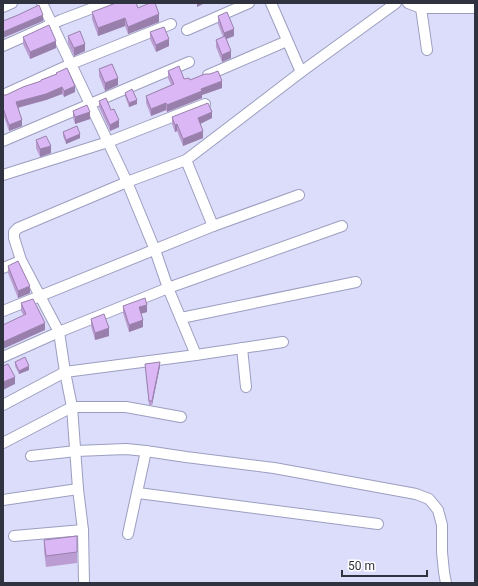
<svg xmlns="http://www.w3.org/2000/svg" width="478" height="586" font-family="Roboto,sans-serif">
<rect width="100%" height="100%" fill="#dbddfa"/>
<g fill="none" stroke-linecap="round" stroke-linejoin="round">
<defs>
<g id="minor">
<polyline points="42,3 127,182 155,250 168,288 196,355"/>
<polyline points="271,3 301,72"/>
<polyline points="408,3 421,8 475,8"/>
<polyline points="3,7 12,3"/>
<polyline points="421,8 427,50"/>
<polyline points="187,30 249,3"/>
<polyline points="3,46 61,20 106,3"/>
<polyline points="208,75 287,41"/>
<polyline points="3,95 71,64 171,24"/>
<polyline points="3,141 189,62"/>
<polyline points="3,175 108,142 205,104"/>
<polyline points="213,226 299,195"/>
<polyline points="3,268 20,261"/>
<polyline points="3,311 213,226 186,160"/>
<polyline points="181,318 356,282"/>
<polyline points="242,348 246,387"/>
<polyline points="3,357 59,332 168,288 342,226"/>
<polyline points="3,405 65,372 196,355 283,342"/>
<polyline points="3,443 72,407 126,407 181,417"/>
<polyline points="31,456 76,451 126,449 146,451 186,457 274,468 416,494 429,499 438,510 442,525 442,552 444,572 446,583"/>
<polyline points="138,493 378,524"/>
<polyline points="3,500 78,489"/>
<polyline points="128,534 146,451"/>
<polyline points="14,536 83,530"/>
<polyline points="84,583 83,530 78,489 72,407 65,372 59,332 21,260 14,238 14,232 18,228 127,182 186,160 301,72 396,3"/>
</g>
</defs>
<use href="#minor" stroke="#9c9ec0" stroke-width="12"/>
<use href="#minor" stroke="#fff" stroke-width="10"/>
</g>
<g fill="#bc9dd3">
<polygon points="138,8 159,22 128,34 125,26 98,36 92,19 92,12"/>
<polygon points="218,16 234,36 226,39 231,58 222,62 216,47 216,40 223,37 218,24"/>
<polygon points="150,32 169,46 156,52 150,39"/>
<polygon points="68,36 85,51 74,56 68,43"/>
<polygon points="23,37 56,48 30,59 23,44"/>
<polygon points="99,69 118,85 105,91 99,76"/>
<polygon points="168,71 184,79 190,80 222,88 202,95 202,98 167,112 166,110 151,116 146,103 146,96 171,85 168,78"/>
<polygon points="56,73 75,92 64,97 62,94 46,100 18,108 22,126 9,131 3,114 3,95 6,95 41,81 41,80 56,74"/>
<polygon points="125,93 137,104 129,107 125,96"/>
<polygon points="99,101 111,110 119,127 110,131 99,107"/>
<polygon points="73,111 90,119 75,124 73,118"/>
<polygon points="172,117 212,118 200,124 203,138 183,146 177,131 175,132 172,124"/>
<polygon points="63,132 80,138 66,144 63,136"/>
<polygon points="36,140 51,153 40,157 36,148"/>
<polygon points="8,266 30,293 18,298 8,273"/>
<polygon points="21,303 45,330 24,316 21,311"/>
<polygon points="123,306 147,312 141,314 143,327 129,332 123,313"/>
<polygon points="91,319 109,336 95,340 91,326"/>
<polygon points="15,362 29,370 19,374 15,366"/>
<polygon points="145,364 160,366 152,405 149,405"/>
<polygon points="77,536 77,563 46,567 44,550 44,540"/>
</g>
<g fill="#9980ac">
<polygon points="197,3 205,3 197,7"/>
<polygon points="159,14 159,22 128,34 128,27"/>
<polygon points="43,15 43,21 3,38 3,32"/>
<polygon points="125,18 125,26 98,36 98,28"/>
<polygon points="234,29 234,36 224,40 224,33"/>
<polygon points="169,39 169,46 156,52 156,45"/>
<polygon points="56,41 56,48 30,59 30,52"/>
<polygon points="85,44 85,51 74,56 74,48"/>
<polygon points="231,51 231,58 222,62 222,55"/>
<polygon points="118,78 118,85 105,91 105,83"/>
<polygon points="222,81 222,88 202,95 202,98 167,112 167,105 201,89"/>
<polygon points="75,86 75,92 64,97 64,91"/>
<polygon points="62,87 62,94 46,100 16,108 16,102"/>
<polygon points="137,100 137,104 129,107 129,103"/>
<polygon points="166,103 166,110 151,116 151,109"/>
<polygon points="90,112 90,119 75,124 75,117"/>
<polygon points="212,112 212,118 198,125 198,118"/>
<polygon points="22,120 22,126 9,131 9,125"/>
<polygon points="119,120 119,127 110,131 110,125"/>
<polygon points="177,124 177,131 175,132 175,125"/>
<polygon points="203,131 203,138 183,146 183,139"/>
<polygon points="80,134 80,138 66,144 66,140"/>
<polygon points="51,146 51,153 40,157 40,149"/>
<polygon points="30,286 30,293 18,298 18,291"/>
<polygon points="147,305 147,312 139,314 139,307"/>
<polygon points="143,320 143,327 129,332 129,325"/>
<polygon points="45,323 45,330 3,349 3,342"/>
<polygon points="109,328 109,336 95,340 95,333"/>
<polygon points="160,362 160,366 152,405 152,401"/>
<polygon points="29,366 29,370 19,374 19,371"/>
<polygon points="15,377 15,384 3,390 3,382"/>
</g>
<g fill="#dbb7f5" stroke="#9980ac">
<polygon points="116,3 136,3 138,8 150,3 155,3 159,14 128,27 125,18 98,28 92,12"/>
<polygon points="39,5 43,15 3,32 3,21 18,15"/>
<polygon points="227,12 234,29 224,33 218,16"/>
<polygon points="49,25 56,41 30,52 23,37"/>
<polygon points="164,27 169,39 156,45 150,32"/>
<polygon points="80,31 85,44 74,48 68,36"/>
<polygon points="225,36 231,51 222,55 216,40"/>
<polygon points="112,64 118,78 105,83 99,69"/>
<polygon points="179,66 184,79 189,78 190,80 205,74 210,74 218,71 222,81 201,89 202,91 167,105 166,103 151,109 146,96 174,84 168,71"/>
<polygon points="67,68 75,86 64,91 62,87 46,94 16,102 22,120 9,125 3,108 3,95 6,95 23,87 41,81 41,80 57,74 56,73"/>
<polygon points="132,89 137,100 129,103 125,93"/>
<polygon points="106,98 111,110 114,109 119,120 110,125 99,101"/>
<polygon points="208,103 212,112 198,118 203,131 183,139 177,124 175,125 172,117"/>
<polygon points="87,105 90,112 75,117 73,111"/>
<polygon points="77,126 80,134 66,140 63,132"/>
<polygon points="46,136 51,146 40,149 36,140"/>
<polygon points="18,261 30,286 18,291 8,266"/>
<polygon points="145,298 147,305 139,307 143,320 129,325 123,306"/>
<polygon points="33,299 45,323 3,342 3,325 26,314 21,303"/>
<polygon points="104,314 109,328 95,333 91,319"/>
<polygon points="25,357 29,366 19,371 15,362"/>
<polygon points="160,362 152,401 149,401 145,364"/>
<polygon points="8,364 15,377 3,382 3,366"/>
<polygon points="77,536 77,552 46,556 44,540"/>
</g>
<rect width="478" height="586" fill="none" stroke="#313240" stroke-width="8"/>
<path d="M342 570v6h85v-6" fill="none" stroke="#313240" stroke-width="2"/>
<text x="348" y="570" font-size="12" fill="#313240" stroke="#ffffff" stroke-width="3" paint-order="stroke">50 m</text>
</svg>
